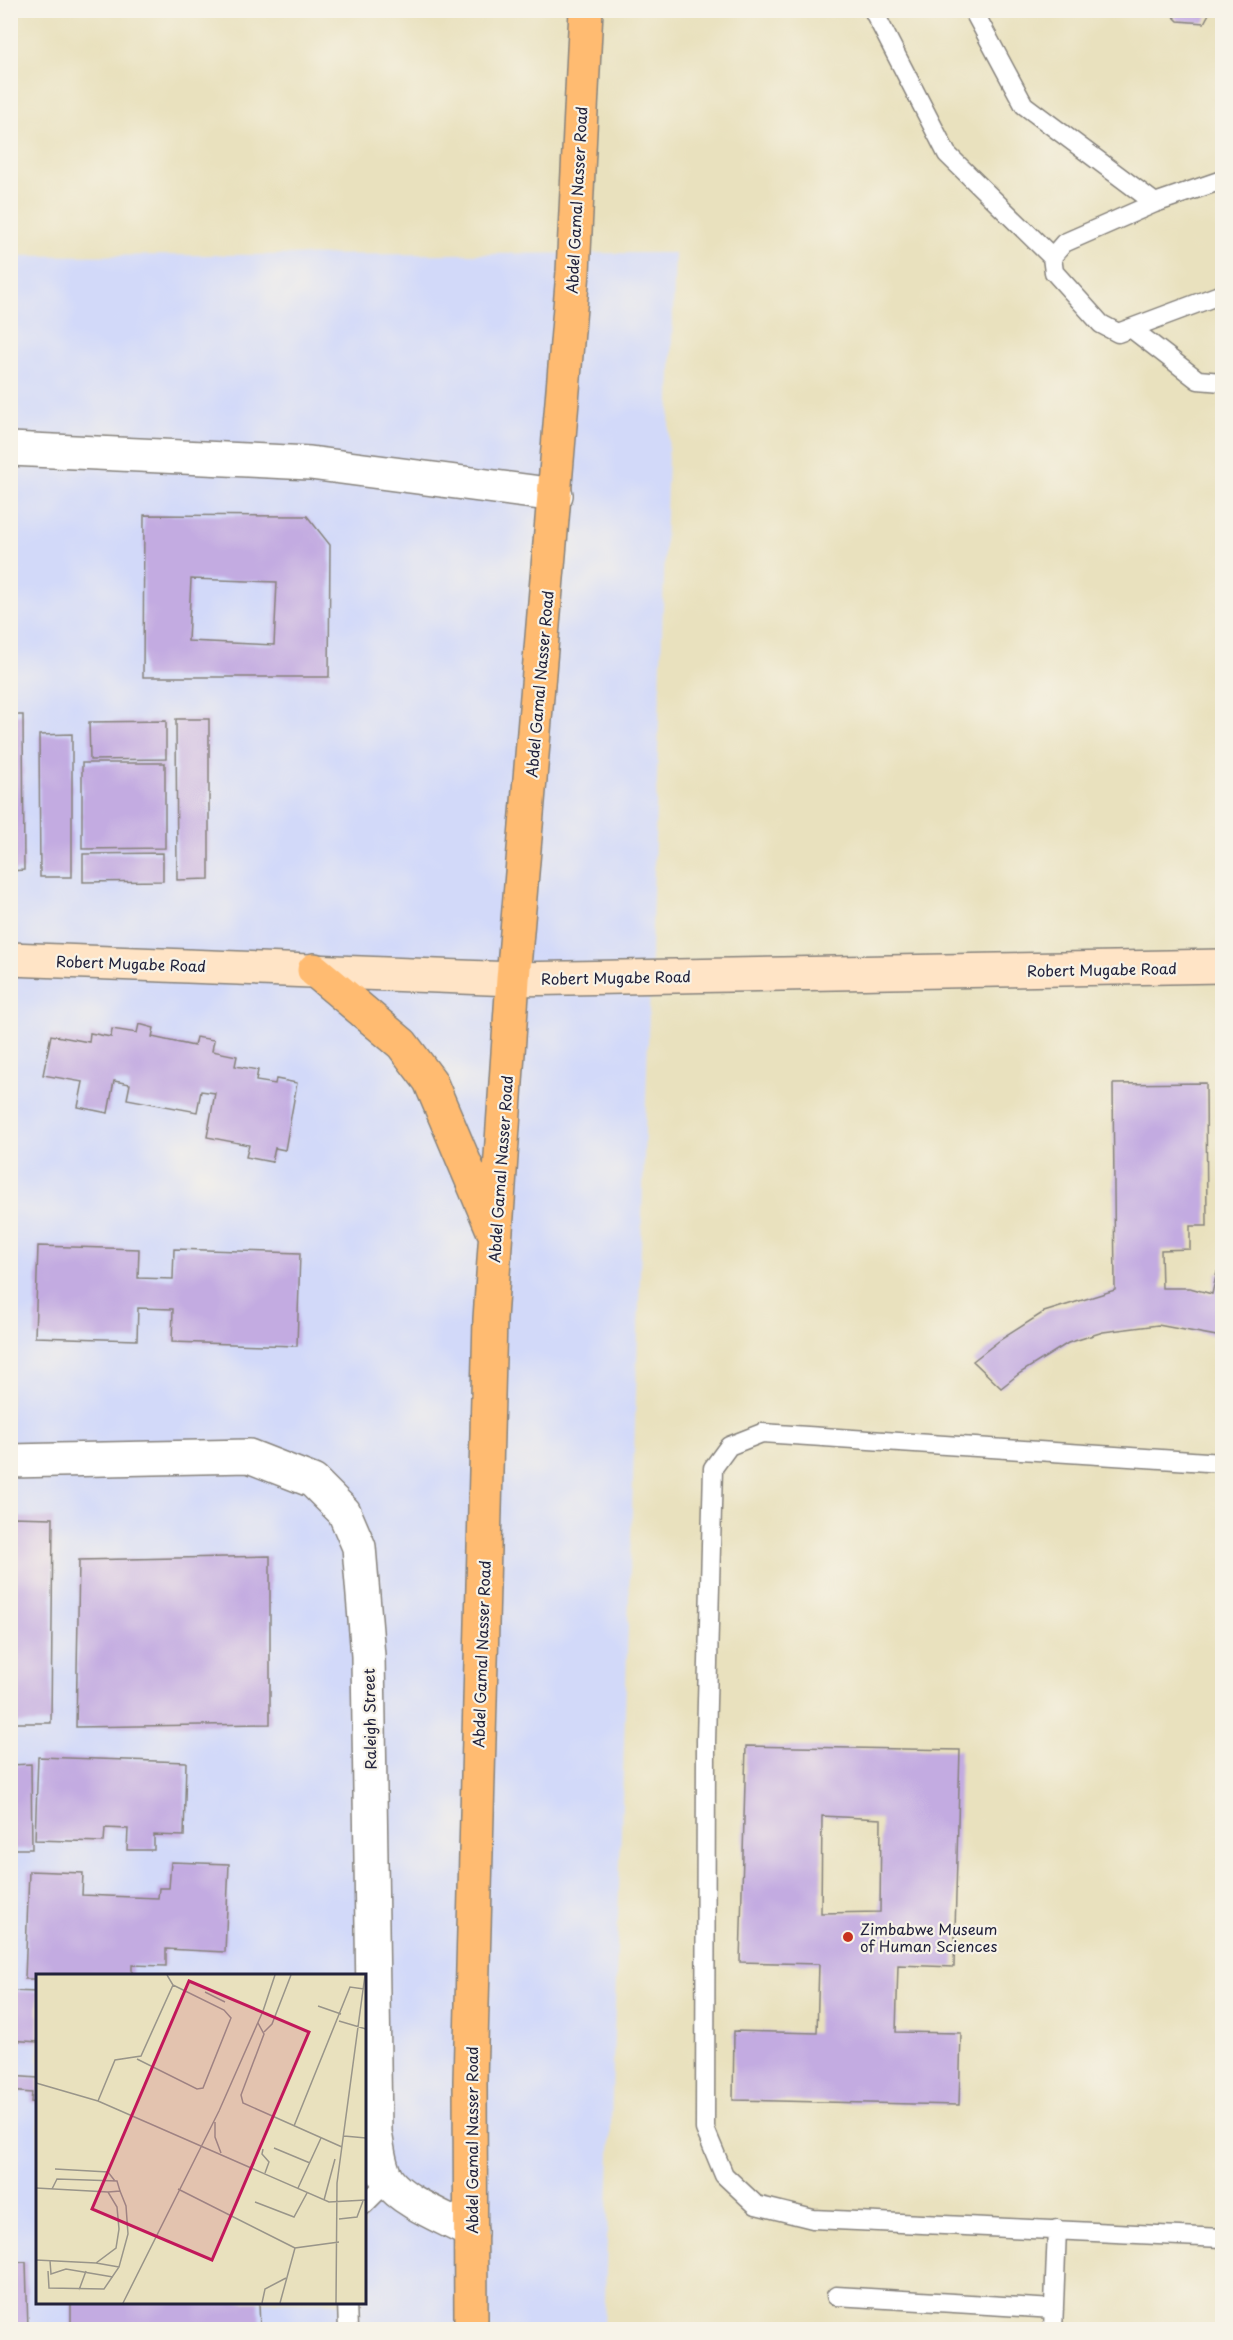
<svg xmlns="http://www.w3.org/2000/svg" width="1233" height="2340" font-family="'Playpen Sans',sans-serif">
  <rect width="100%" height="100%" fill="#f7f3e8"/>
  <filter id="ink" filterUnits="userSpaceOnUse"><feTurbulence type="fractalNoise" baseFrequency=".0167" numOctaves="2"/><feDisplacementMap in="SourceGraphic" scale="12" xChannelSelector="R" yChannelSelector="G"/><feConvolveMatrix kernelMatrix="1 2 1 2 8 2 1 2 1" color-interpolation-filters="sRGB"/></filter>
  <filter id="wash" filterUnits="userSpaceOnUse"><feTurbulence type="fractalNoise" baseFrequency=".008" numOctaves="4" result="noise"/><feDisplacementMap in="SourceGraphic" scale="24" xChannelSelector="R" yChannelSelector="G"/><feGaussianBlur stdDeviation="1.35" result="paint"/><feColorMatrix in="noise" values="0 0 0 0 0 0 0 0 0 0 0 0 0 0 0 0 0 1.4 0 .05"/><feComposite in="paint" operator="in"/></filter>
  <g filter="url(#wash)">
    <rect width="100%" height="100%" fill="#e9e1be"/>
    <path fill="#d2d9f9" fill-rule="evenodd" d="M675,253L604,2329H11L10,256ZM38,1976H364V2302H38Z"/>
    <g id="blocks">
      <path fill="#c3abe1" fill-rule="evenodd" d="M1167,10H1211L1204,23L1178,21Z
        M144,515L307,516L330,545L329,677H143ZM191,579L277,582L274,645L188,641Z
        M10,715H23L24,870L10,871Z
        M176,719H209V879L177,880Z
        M166,721V759L90,760L89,722Z
        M72,734V877H40L39,735Z
        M82,763H165V848L82,849Z
        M163,853V881L83,882V854Z
        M139,1024L154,1028L152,1037L194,1046L196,1037L214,1040L212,1051L237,1056L235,1066L258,1070L256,1081L275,1084L276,1079L297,1083L285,1150L275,1148L272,1162L246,1157L249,1145L207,1137L215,1093L201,1091L197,1112L127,1099L130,1084L114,1081L108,1113L78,1107L83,1082L43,1075L51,1035L89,1042L90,1033L111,1037L112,1029L137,1033Z
        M1206,1083L1207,1226H1190V1249L1161,1250L1162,1288H1190L1212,1294L1217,1272L1222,1274V1337L1158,1325L1103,1332L1068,1343L1020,1373L1001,1388L973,1361L1000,1340L1044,1312L1115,1290L1113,1084Z
        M38,1246L139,1249L138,1278L173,1279L174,1249L300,1253L297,1346L172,1342L173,1309L138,1308L137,1340L35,1337Z
        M10,1517L53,1518L51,1723H10Z
        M270,1556V1724L76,1727L79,1560Z
        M746,1746L960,1750L954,1967L898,1965L896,2032L961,2033L959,2105L733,2100L734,2031L817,2033L819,1964L740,1962ZM822,1816L881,1819L880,1912L821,1913Z
        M38,1757L186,1762L184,1836L154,1835V1850H127L128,1829L105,1828L104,1842L35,1840Z
        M31,1764L32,1849H10V1765Z
        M171,1862L229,1864L225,1952L166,1949V1966L132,1965V1976H38V1979H25L29,1871L83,1873L82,1895L158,1898L159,1888H169Z
        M10,1991L38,1992V2042L10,2040Z
        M10,2076L38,2078V2103L31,2102L32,2093L10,2091Z
        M26,2262L28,2330H10V2263Z
        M71,2302H259L260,2330H71Z"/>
    </g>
  </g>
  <g filter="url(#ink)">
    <use href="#blocks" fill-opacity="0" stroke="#86827c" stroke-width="1.5"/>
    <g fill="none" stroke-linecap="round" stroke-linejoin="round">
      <g stroke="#86827c" stroke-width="21">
        <path id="lane" d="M873,10L947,154L1052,257
          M973,10L1024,105L1155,203L1222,180
          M1155,203L1064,243L1052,257L1054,272L1101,324L1118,333L1222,294
          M1132,329L1198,380L1222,382
          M1222,1463L762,1433L729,1446L713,1468L706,1741L705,2129L724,2175L756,2205L813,2219L1222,2238
          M364,2205L388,2181
          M836,2296L1054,2309
          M347,2302L348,2330
          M1053,2330L1057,2229"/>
      </g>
      <g stroke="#86827c" stroke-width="36">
        <path id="street" d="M10,449L310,463L556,495
          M10,1461L249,1456L313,1481L344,1512L359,1547L368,1656L375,2132C378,2148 379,2168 388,2181C403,2202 448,2219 471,2232"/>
      </g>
      <g stroke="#86827c" stroke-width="36">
        <path id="secondary" d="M10,959L513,979L1222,966"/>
      </g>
      <g stroke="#86827c" stroke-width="36">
        <path id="highway" d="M314,970L402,1044L430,1081L493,1230
          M471,2330L470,2081L490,1319L513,979L573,272L586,10"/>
      </g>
      <use href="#lane" stroke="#fff" stroke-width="18"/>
      <use href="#street" stroke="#fff" stroke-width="33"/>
      <use href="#secondary" stroke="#ffe4c6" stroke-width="33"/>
      <use href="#highway" stroke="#ffbb71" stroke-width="33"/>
    </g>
  </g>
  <circle fill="#c8321e" stroke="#f7f3e8" stroke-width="2" cx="848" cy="1937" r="6"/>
  <g text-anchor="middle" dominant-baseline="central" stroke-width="4.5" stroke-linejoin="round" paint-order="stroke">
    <g font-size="15" fill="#22223b" stroke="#f7f3e8">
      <text transform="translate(576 200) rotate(-87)">Abdel Gamal Nasser Road</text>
      <text transform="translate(539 684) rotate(-85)">Abdel Gamal Nasser Road</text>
      <text transform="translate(131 963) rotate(2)">Robert Mugabe Road</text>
      <text transform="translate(1102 969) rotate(-1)">Robert Mugabe Road</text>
      <text transform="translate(616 977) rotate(-1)">Robert Mugabe Road</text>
      <text transform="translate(500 1169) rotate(-86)">Abdel Gamal Nasser Road</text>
      <text transform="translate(481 1654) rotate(-88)">Abdel Gamal Nasser Road</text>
      <text transform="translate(369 1719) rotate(-91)">Raleigh Street</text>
      <text transform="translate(471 2140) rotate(-90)">Abdel Gamal Nasser Road</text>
    </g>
    <g font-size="15" fill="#22223b" stroke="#f7f3e8" text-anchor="start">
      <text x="860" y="1928">Zimbabwe Museum<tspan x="860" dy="17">of Human Sciences</tspan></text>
    </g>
  </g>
  <g transform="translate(36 1974)">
    <rect width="330" height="330" fill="#e9e1be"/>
    <path fill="none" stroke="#99958a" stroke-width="1.5" d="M169,18L189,28M282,32L305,40M303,47L330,55M222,49L228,60L205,121L207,129L306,173M228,58L236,50L255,1M101,85L161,115L167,114L195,44L188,36L137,11M0,109L62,127L293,228L330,226M62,127L79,86L105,82L137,11L131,1M179,148V163L185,179M258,152L314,13L328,15M308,162L330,164M238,174L274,189M227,175L226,180L233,188L229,199M19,195L72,198L79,207M0,214L72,218L81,233L83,255L80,274L60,289L0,286M262,214L285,164M16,215L21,205L81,207L84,217L72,218M142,215L259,274M288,226L299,185M219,228L258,243L271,219M303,245L321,243L327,227M14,287L15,300L30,295L77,303M60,289L83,293M12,297L13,314L68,315L83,293L92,260L90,232L84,217M43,316L50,297M87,329L183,137L227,37L239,1M226,329L229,315L250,304M244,329L259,274L303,268M300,329L301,209L329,1"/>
    <path fill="#c2185b" fill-opacity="0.15" stroke="#c2185b" stroke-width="3" d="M153,7L273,58L176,286L56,235Z"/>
    <rect width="330" height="330" fill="none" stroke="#22223b" stroke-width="3"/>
  </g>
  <rect width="1233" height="2340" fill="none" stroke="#f7f3e8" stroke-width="36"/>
</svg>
